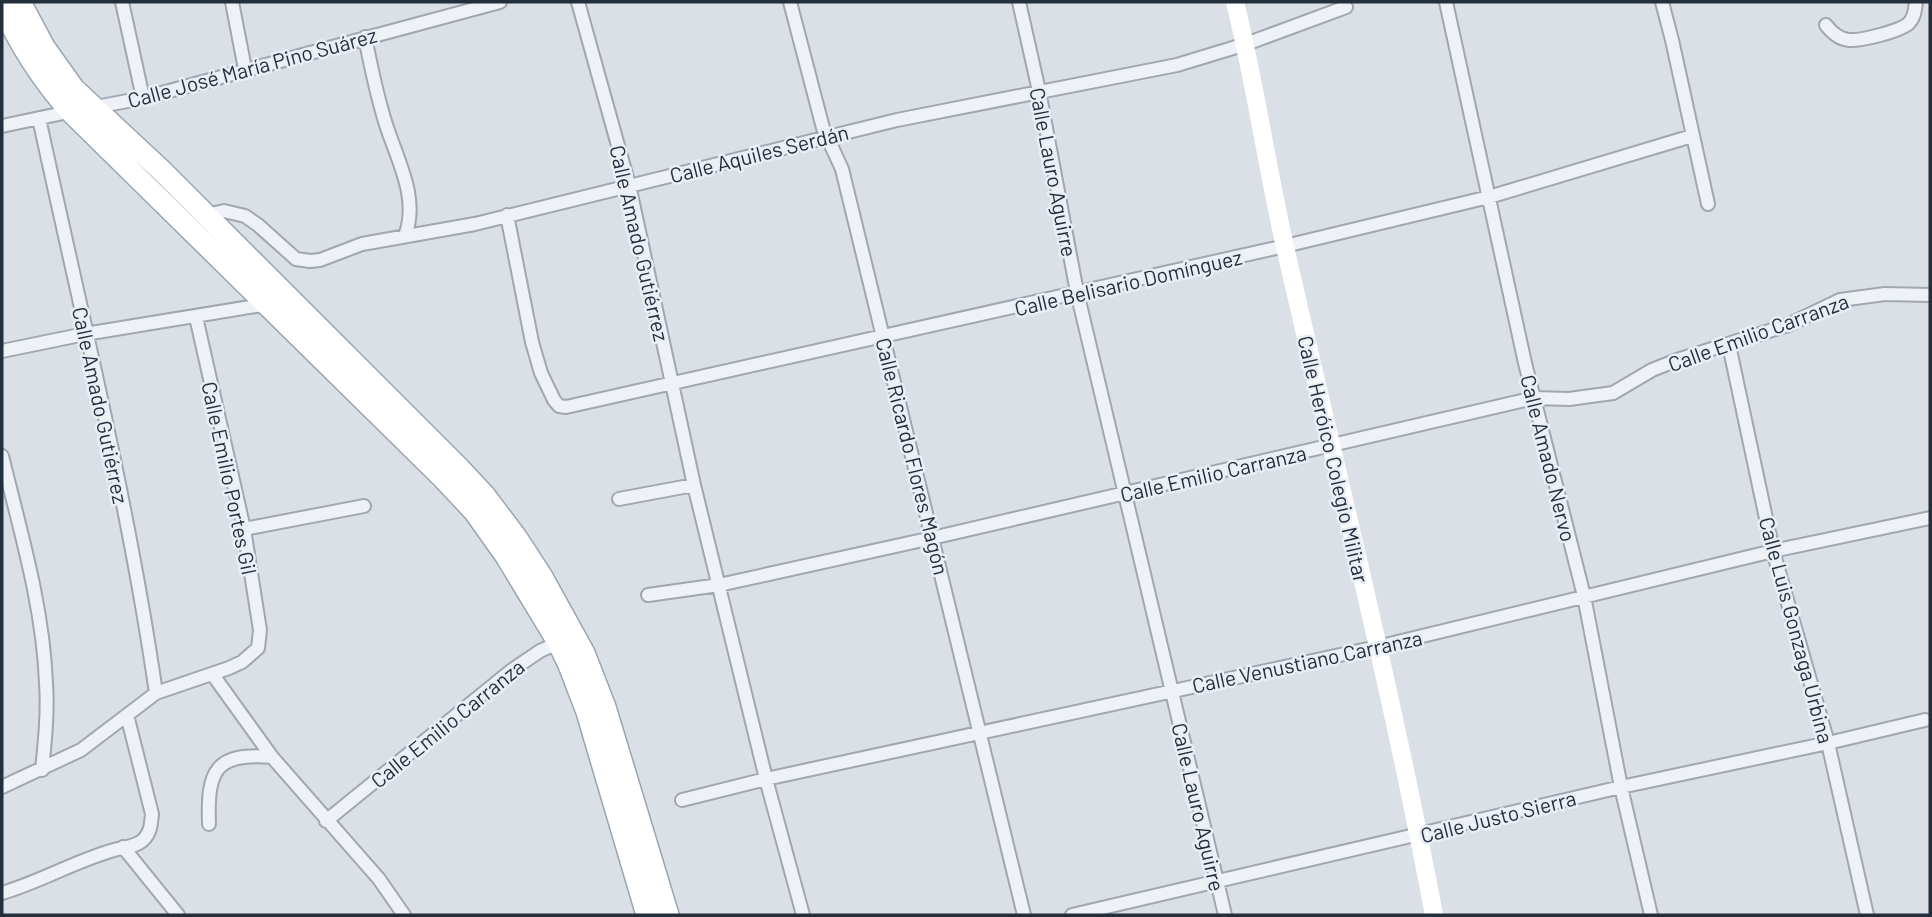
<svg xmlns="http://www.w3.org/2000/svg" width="1932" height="917" font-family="Barlow,sans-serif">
  <rect width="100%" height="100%" fill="#dbe0e7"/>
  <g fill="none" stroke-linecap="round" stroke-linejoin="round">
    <g stroke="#a0a7b1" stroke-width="16">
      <path id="street" d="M122,2L143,98
        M232,2L245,69
        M578,2L629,185L694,485L766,779L803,915
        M790,2L823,128L842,169L1024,915
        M1019,2L1039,91L1077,292L1225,915
        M1446,2L1525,363L1584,596L1621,787L1651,915
        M1662,2L1672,40L1708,204
        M1826,25C1832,33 1839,39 1849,40C1861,41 1901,31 1909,23C1915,17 1915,9 1916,2
        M365,37C370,62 375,87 382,111C392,152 421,194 405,236
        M91,108L143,98L500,2
        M39,118C80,309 128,500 156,693
        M2,126L73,111
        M507,215L532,342L541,373L554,400L559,406L566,407L1285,246L1489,197L1692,136
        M202,216L224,211L245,216L258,225L296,259L310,261L320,260L362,244L475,224L897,120L1177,65L1246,44L1346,7
        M1729,345L1773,551L1828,743L1867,915
        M2,351L85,334L268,304
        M2,456C20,530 43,606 46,683C48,712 45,741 42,770
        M619,499L694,485
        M244,529L364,506
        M648,595L719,585L932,538L1534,398L1569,399L1613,393L1652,370L1677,360L1788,325L1840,300L1885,294L1930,295
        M213,675L272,757L379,879L404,915
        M2,787L81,750L156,693L229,668L242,662L258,648L260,630L244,529L196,317
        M682,800L766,779L1377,647L1773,551L1930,518
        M326,821L512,670L540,651L562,641
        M209,824C207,771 215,752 272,757
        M123,847L178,915
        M2,893C40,882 75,861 114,850C124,847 137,847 144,839C151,832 151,823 152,814L127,715
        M1072,915L1621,787L1828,743L1925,720"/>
    </g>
    <g stroke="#9aa5b3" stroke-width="24">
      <path id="primary" d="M20,2L44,47L74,89L161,170L458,467L485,496L516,537L542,577L584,653L605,707L668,915
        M2,6C20,45 42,80 71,112L443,478L474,511L506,556L558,642L569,665L587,712L647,915"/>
    </g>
    <use href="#street" stroke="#eef1f5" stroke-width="12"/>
    <path stroke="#fff" stroke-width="18" d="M1235,2C1256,87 1268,175 1288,260C1338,478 1393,696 1434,915"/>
    <use href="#primary" stroke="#fff" stroke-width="21"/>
  </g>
  <g text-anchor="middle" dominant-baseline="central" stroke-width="5" stroke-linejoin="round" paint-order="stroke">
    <g font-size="21" fill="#242f3e" stroke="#eaeff5">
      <text transform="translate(252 67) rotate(-15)">Calle José María Pino Suárez</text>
      <text transform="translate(759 153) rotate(-14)">Calle Aquiles Serdán</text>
      <text transform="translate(1054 172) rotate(79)">Calle Lauro Aguirre</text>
      <text transform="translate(640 243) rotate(77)">Calle Amado Gutiérrez</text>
      <text transform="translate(1128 282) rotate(-13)">Calle Belisario Domínguez</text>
      <text transform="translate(1758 332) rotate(-20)">Calle Emilio Carranza</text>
      <text transform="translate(101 405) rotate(78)">Calle Amado Gutiérrez</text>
      <text transform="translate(913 456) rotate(76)">Calle Ricardo Flores Magón</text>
      <text transform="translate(1549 458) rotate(76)">Calle Amado Nervo</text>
      <text transform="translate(1334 459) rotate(77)">Calle Heróico Colegio Militar</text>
      <text transform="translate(1213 473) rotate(-13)">Calle Emilio Carranza</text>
      <text transform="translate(230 478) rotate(78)">Calle Emilio Portes Gil</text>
      <text transform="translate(1797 630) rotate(75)">Calle Luis Gonzaga Urbina</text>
      <text transform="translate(1307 661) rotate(-12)">Calle Venustiano Carranza</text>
      <text transform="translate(447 723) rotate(-39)">Calle Emilio Carranza</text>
      <text transform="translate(1199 807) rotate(77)">Calle Lauro Aguirre</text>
      <text transform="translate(1498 816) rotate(-14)">Calle Justo Sierra</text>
    </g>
  </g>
  <rect width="1932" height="917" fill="none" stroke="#242f3e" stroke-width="7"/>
</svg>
